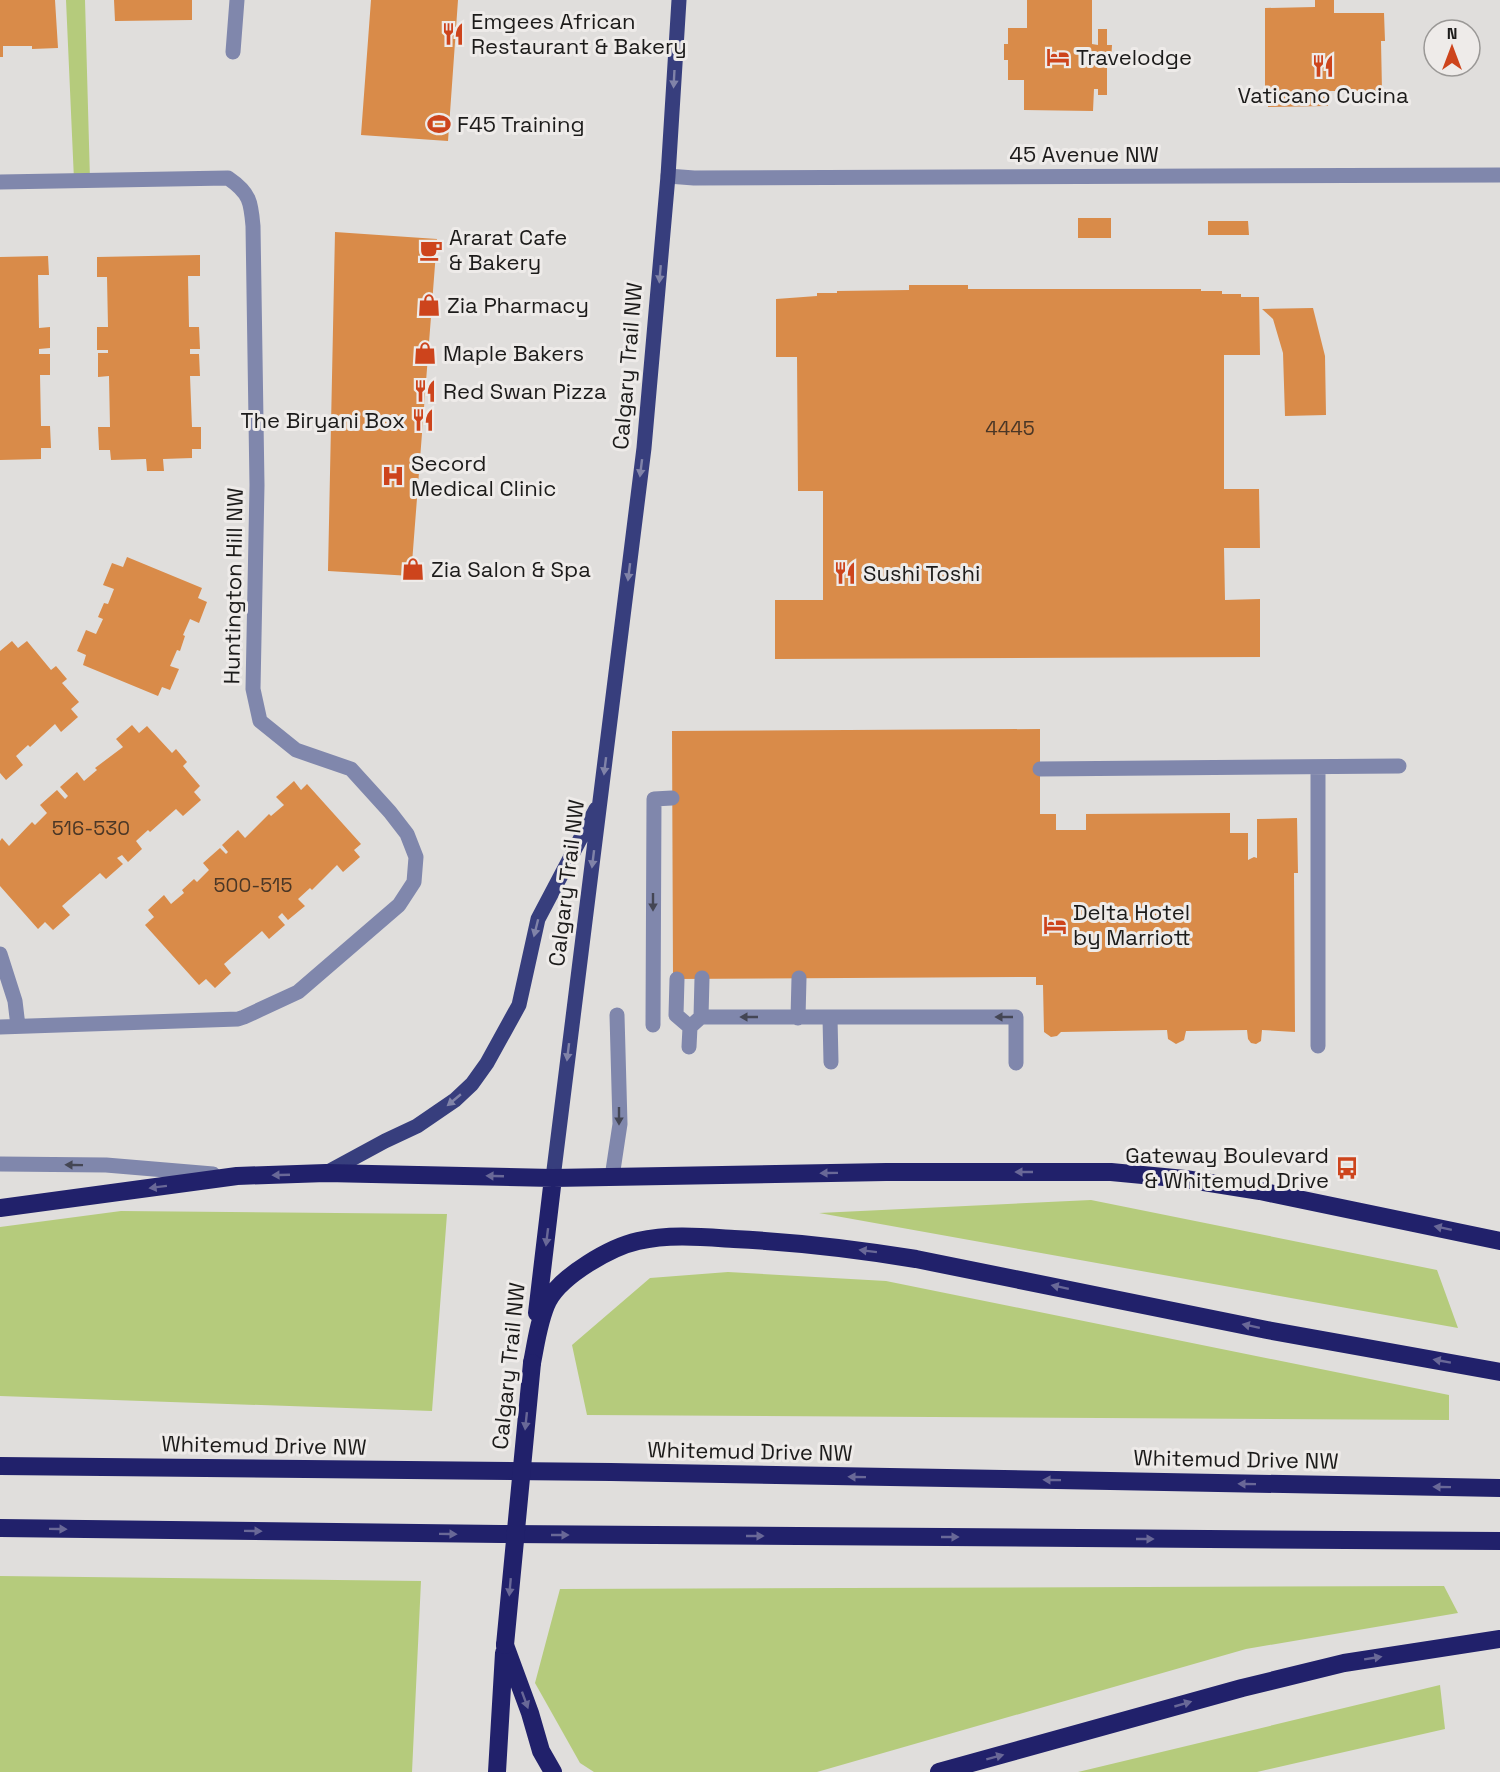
<svg xmlns="http://www.w3.org/2000/svg" width="1500" height="1772" font-family="'Space Grotesk',sans-serif">
  <rect width="100%" height="100%" fill="#e0dedc"/>
  <path fill="#b5cb7c" d="M66,0H85L90,180H74Z
    M1091,1200L1437,1270L1458,1328L819,1213Z
    M121,1211L447,1214L432,1411L0,1396V1227Z
    M728,1272L886,1281L1449,1395V1420L587,1415L572,1345L650,1278Z
    M0,1576L421,1581L412,1772H0Z
    M1444,1586L1458,1613L1246,1649L817,1772H594L580,1763L535,1683L560,1589Z
    M1440,1685L1445,1729L1257,1772H1078Z"/>
  <path fill="#d98b49" d="M0,0H55L58,48L32,49V46H3V57H0Z
    M114,0H192V20L115,21Z
    M371,0H458L448,141L361,135Z
    M1027,0H1092V44L1098,45V29H1107V45H1112L1111,62H1107V95H1098V89H1094L1093,111L1024,110V80H1008V60H1004V44H1008V28H1027Z
    M1315,0H1334V13H1384L1385,41H1381L1382,91H1328V106L1268,107V91H1265V8L1315,7Z
    M1078,218H1111V238H1078Z
    M1208,221H1248L1249,235H1208Z
    M335,232L437,239L411,576L328,571Z
    M200,255V276H188L189,327H199L200,349H190V354H199L200,376H190L192,427H201V449H192V458L163,459L164,471H147L146,459L111,460L110,450H99L98,427H110L109,376L98,377V353H108V350H97V327H108L107,277H97V257Z
    M48,256L49,275H38L39,328L50,327V348L39,349V354H50V375H40L41,426H50L51,448H41V459L0,460V257Z
    M909,285H968V289H1201V291H1222V294H1241V297H1259L1260,355H1224V489H1259L1260,548H1224L1225,600L1260,599V657L775,659V600H823V491H798L797,357H776V299L817,296V293H837V291L909,290Z
    M1313,308L1325,356L1326,415L1285,416L1283,353L1273,319L1262,309Z
    M127,557L202,588L198,598L207,602L199,623L190,619L183,635L185,636L180,651L177,650L170,666L179,669L170,690L162,687L158,696L83,665L86,655L77,651L86,630L96,634L103,619L98,617L104,603L108,604L114,589L103,585L112,563L123,567Z
    M12,641L18,648L27,641L51,670L56,666L67,679L62,683L79,702L71,709L78,717L61,732L55,724L30,747L28,745L16,756L23,765L6,780L0,773V651Z
    M132,725L139,733L147,726L172,753L176,749L187,762L183,766L200,786L194,792L201,800L183,816L176,809L150,832L148,830L136,841L142,849L128,862L122,855L117,858L123,864L106,879L100,873L62,906L70,915L53,930L45,922L38,929L0,886V841L2,838L9,846L32,822L35,825L47,813L40,805L57,790L65,799L68,796L60,787L77,772L84,781L97,770L95,768L123,747L116,739Z
    M1040,729V814H1056V830H1086V814L1230,813V833H1248V860L1254,857L1257,858V819L1297,818L1298,873H1294L1295,1032L1262,1030L1261,1041L1256,1044L1251,1043L1248,1039L1247,1030L1186,1031L1184,1040L1176,1044L1168,1039L1167,1030L1061,1032L1057,1036L1051,1037L1044,1032L1043,985H1036V977L673,979L672,731Z
    M294,781L301,790L307,784L361,844L354,850L360,857L343,872L337,865L312,890L310,888L298,899L305,906L288,920L282,913L278,917L285,925L269,939L262,931L224,964L231,973L215,988L206,979L199,985L145,925L154,917L148,910L164,895L171,904L184,893L182,890L194,879L197,882L209,870L203,863L220,848L226,854L228,852L222,845L238,830L245,838L269,814L271,816L284,805L276,797Z"/>
  <g fill="none" stroke-linecap="round" stroke-linejoin="round">
    <path stroke="#8087ac" stroke-width="15" d="M233,52L237,0
      M668,176L694,178L1500,175
      M0,182L228,178C250,193 251,202 253,226L257,485L253,689L260,721L296,750L351,769L390,812L407,834L416,857L414,882L399,905L298,992L244,1017L238,1019L0,1027
      M1318,767V1046
      M1040,769L1399,766
      M0,954L15,1001L18,1026
      M677,979L676,1015L690,1027L701,1017L702,978
      M701,1017H1016V1063
      M798,1018L799,978
      M830,1018L831,1062
      M653,1025L654,799L672,798
      M689,1047L690,1027
      M0,1164L106,1165L213,1174
      M612,1177L620,1124L617,1015"/>
    <path stroke="#373e7d" stroke-width="15" d="M326,1173L385,1141L417,1126L455,1100L472,1084L487,1063L519,1005L538,919L596,809
      M553,1178L644,448L668,176L679,0"/>
    <path stroke="#21216b" stroke-width="18" d="M0,1208L237,1176L326,1173L553,1178L886,1172H1111L1185,1179L1260,1191L1500,1241
      M537,1313L553,1178
      M532,1363C536,1343 539,1319 548,1301C562,1275 611,1247 638,1241C670,1234 702,1237 734,1239C795,1242 856,1249 916,1259L1267,1330L1500,1372
      M0,1466L611,1472L1500,1488
      M0,1528L501,1534L1500,1541
      M505,1645L530,1713L541,1751L553,1772
      M497,1772L504,1653
      M939,1772L1242,1688L1344,1663L1500,1639"/>
    <path stroke="#21216b" stroke-width="18" d="M505,1645L532,1363"/>
  </g>
  <defs><path id="oneway-solid" d="M-6-.8H1V-3.2L6.5 0L1 3.2V.8H-6Z" transform="scale(1.5)"/></defs>
  <g fill="#8083a8">
    <use href="#oneway-solid" transform="translate(674 79) rotate(93)"/>
    <use href="#oneway-solid" transform="translate(660 274) rotate(95)"/>
    <use href="#oneway-solid" transform="translate(641 468) rotate(97)"/>
    <use href="#oneway-solid" transform="translate(629 572) rotate(97)"/>
    <use href="#oneway-solid" transform="translate(605 766) rotate(97)"/>
    <use href="#oneway-solid" transform="translate(593 859) rotate(97)"/>
    <use href="#oneway-solid" transform="translate(536 928) rotate(104)"/>
    <use href="#oneway-solid" transform="translate(568 1052) rotate(97)"/>
    <use href="#oneway-solid" transform="translate(454 1100) rotate(140)"/>
  </g>
  <g fill="#444654">
    <use href="#oneway-solid" transform="translate(653 902) rotate(90)"/>
    <use href="#oneway-solid" transform="translate(749 1017) rotate(-180)"/>
    <use href="#oneway-solid" transform="translate(1004 1017) rotate(180)"/>
    <use href="#oneway-solid" transform="translate(619 1116) rotate(90)"/>
    <use href="#oneway-solid" transform="translate(74 1165) rotate(-179)"/>
  </g>
  <g fill="#696897">
    <use href="#oneway-solid" transform="translate(1024 1172) rotate(180)"/>
    <use href="#oneway-solid" transform="translate(829 1173) rotate(179)"/>
    <use href="#oneway-solid" transform="translate(281 1175) rotate(178)"/>
    <use href="#oneway-solid" transform="translate(495 1176) rotate(-178)"/>
    <use href="#oneway-solid" transform="translate(158 1187) rotate(173)"/>
    <use href="#oneway-solid" transform="translate(1443 1228) rotate(-168)"/>
    <use href="#oneway-solid" transform="translate(547 1237) rotate(97)"/>
    <use href="#oneway-solid" transform="translate(868 1251) rotate(-173)"/>
    <use href="#oneway-solid" transform="translate(1060 1287) rotate(-168)"/>
    <use href="#oneway-solid" transform="translate(1251 1326) rotate(-168)"/>
    <use href="#oneway-solid" transform="translate(1442 1361) rotate(-170)"/>
    <use href="#oneway-solid" transform="translate(526 1421) rotate(96)"/>
    <use href="#oneway-solid" transform="translate(857 1477) rotate(-179)"/>
    <use href="#oneway-solid" transform="translate(1052 1480) rotate(-179)"/>
    <use href="#oneway-solid" transform="translate(1247 1484) rotate(-179)"/>
    <use href="#oneway-solid" transform="translate(1442 1487) rotate(-179)"/>
    <use href="#oneway-solid" transform="translate(58 1529) rotate(1)"/>
    <use href="#oneway-solid" transform="translate(253 1531) rotate(1)"/>
    <use href="#oneway-solid" transform="translate(448 1534) rotate(1)"/>
    <use href="#oneway-solid" transform="translate(560 1535)"/>
    <use href="#oneway-solid" transform="translate(755 1536)"/>
    <use href="#oneway-solid" transform="translate(950 1537)"/>
    <use href="#oneway-solid" transform="translate(1145 1539)"/>
    <use href="#oneway-solid" transform="translate(510 1587) rotate(95)"/>
    <use href="#oneway-solid" transform="translate(1373 1658) rotate(-9)"/>
    <use href="#oneway-solid" transform="translate(525 1700) rotate(70)"/>
    <use href="#oneway-solid" transform="translate(1183 1704) rotate(-16)"/>
    <use href="#oneway-solid" transform="translate(995 1757) rotate(-15)"/>
  </g>
  <defs>
    <g id="restaurant-bare" transform="scale(1.8)"><path d="M-5-6h1v4h1v-4h1v4h1v-4h1v5L-1.5 .5V6h-2V.5L-5-1ZM5-6V6H3V1.5H1.5Q1.5-4 5-6Z" fill="#cd441c" stroke="#eeebe9" stroke-width="2.5" paint-order="stroke"/></g>
    <g id="hotel-bare" transform="scale(1.8)"><path d="M-6-4.5h1.5V1H6V5H4.5V3h-9V5H-6ZM-4 0a1.8 1.8 0 1 1 3.6 0ZM.5 0V-2.5h3Q6-2.5 6 0Z" fill="#cd441c" stroke="#eeebe9" stroke-width="2.5" paint-order="stroke"/></g>
    <g id="stadium-bare" transform="scale(1.8)"><path d="M0-5a6.5 5 0 1 0 0 10a6.5 5 0 1 0 0-10ZM-3.5-1.8h7v3.6h-7Z" fill="#cd441c" stroke="#eeebe9" stroke-width="2.5" paint-order="stroke"/></g>
    <g id="cafe-bare" transform="scale(1.8)"><path d="M-5.5-4.5H6V0H3Q3 3.5 0 3.5H-2.5Q-5.5 3.5-5.5 0ZM3-3.2v2h1.7v-2ZM-6 4.5H4V6H-6Z" fill="#cd441c" stroke="#eeebe9" stroke-width="2.5" paint-order="stroke"/></g>
    <g id="shop-bare" transform="scale(1.8)"><path d="M-5-2.5h2.3a2.7 3.5 0 0 1 5.4 0H5L5.5 6h-11ZM-1.5-2.5h3a1.5 2.3 0 0 0-3 0Z" fill="#cd441c" stroke="#eeebe9" stroke-width="2.5" paint-order="stroke"/></g>
    <g id="hospital-bare" transform="scale(1.8)"><path d="M-5-5h3v3.5h4V-5h3V5h-3V1.5h-4V5h-3Z" fill="#cd441c" stroke="#eeebe9" stroke-width="2.5" paint-order="stroke"/></g>
    <g id="bus-bare" transform="scale(1.8)"><path d="M-5-6H5V4H4V6H2V4H-2V6H-4V4H-5ZM-3.5-4V0h7V-4ZM-3.5 1.2v1.5H-2V1.2ZM2 1.2v1.5H3.5V1.2Z" fill="#cd441c" stroke="#eeebe9" stroke-width="2.5" paint-order="stroke"/></g>
  </defs>
  <g fill-rule="evenodd">
    <use href="#restaurant-bare" x="453" y="34"/>
    <use href="#hotel-bare" x="1058" y="57"/>
    <use href="#restaurant-bare" x="1323" y="66"/>
    <use href="#stadium-bare" x="439" y="124"/>
    <use href="#cafe-bare" x="431" y="250"/>
    <use href="#shop-bare" x="429" y="305"/>
    <use href="#shop-bare" x="425" y="353"/>
    <use href="#restaurant-bare" x="425" y="391"/>
    <use href="#restaurant-bare" x="423" y="420"/>
    <use href="#hospital-bare" x="393" y="476"/>
    <use href="#shop-bare" x="413" y="569"/>
    <use href="#restaurant-bare" x="845" y="573"/>
    <use href="#hotel-bare" x="1055" y="925"/>
    <use href="#bus-bare" x="1347" y="1168"/>
  </g>
  <g text-anchor="middle" dominant-baseline="central" stroke-width="6" stroke-linejoin="round" paint-order="stroke">
    <g font-size="20" fill="#4b3726">
      <text x="1010" y="428">4445</text>
      <text x="91" y="828">516-530</text>
      <text x="253" y="885">500-515</text>
    </g>
    <g font-size="22" fill="#1c1b1a" stroke="#eeebe9" text-anchor="start">
      <text x="471" y="21">Emgees African<tspan x="471" dy="25">Restaurant &amp; Bakery</tspan></text>
      <text x="1076" y="57">Travelodge</text>
      <text x="1323" y="95" text-anchor="middle">Vaticano Cucina</text>
      <text x="457" y="124">F45 Training</text>
      <text x="449" y="237">Ararat Cafe<tspan x="449" dy="25">&amp; Bakery</tspan></text>
      <text x="447" y="305">Zia Pharmacy</text>
      <text x="443" y="353">Maple Bakers</text>
      <text x="443" y="391">Red Swan Pizza</text>
      <text x="405" y="420" text-anchor="end">The Biryani Box</text>
      <text x="411" y="463">Secord<tspan x="411" dy="25">Medical Clinic</tspan></text>
      <text x="431" y="569">Zia Salon &amp; Spa</text>
      <text x="863" y="573">Sushi Toshi</text>
      <text x="1073" y="912">Delta Hotel<tspan x="1073" dy="25">by Marriott</tspan></text>
      <text x="1329" y="1155" text-anchor="end">Gateway Boulevard<tspan x="1329" dy="25">&amp; Whitemud Drive</tspan></text>
    </g>
    <g font-size="22" fill="#1c1b1a" stroke="#eeebe9">
      <text x="1084" y="154">45 Avenue NW</text>
      <text transform="translate(627 366) rotate(-85)">Calgary Trail NW</text>
      <text transform="translate(233 586) rotate(-89)">Huntington Hill NW</text>
      <text transform="translate(566 883) rotate(-83)">Calgary Trail NW</text>
      <text transform="translate(508 1366) rotate(-84)">Calgary Trail NW</text>
      <text transform="translate(264 1445) rotate(1)">Whitemud Drive NW</text>
      <text transform="translate(750 1451) rotate(1)">Whitemud Drive NW</text>
      <text transform="translate(1236 1459) rotate(1)">Whitemud Drive NW</text>
    </g>
  </g>
  <g transform="translate(1452 48)"><circle r="28" fill="#eeebe9" stroke="#9a9896" stroke-width="1.5"/>
  <path d="M0-4.5L10 22L0 15L-10 22Z" fill="#cd441c"/>
  <text y="-9" font-size="16" font-weight="bold" text-anchor="middle" fill="#1c1b1a">N</text>
  </g>
</svg>
